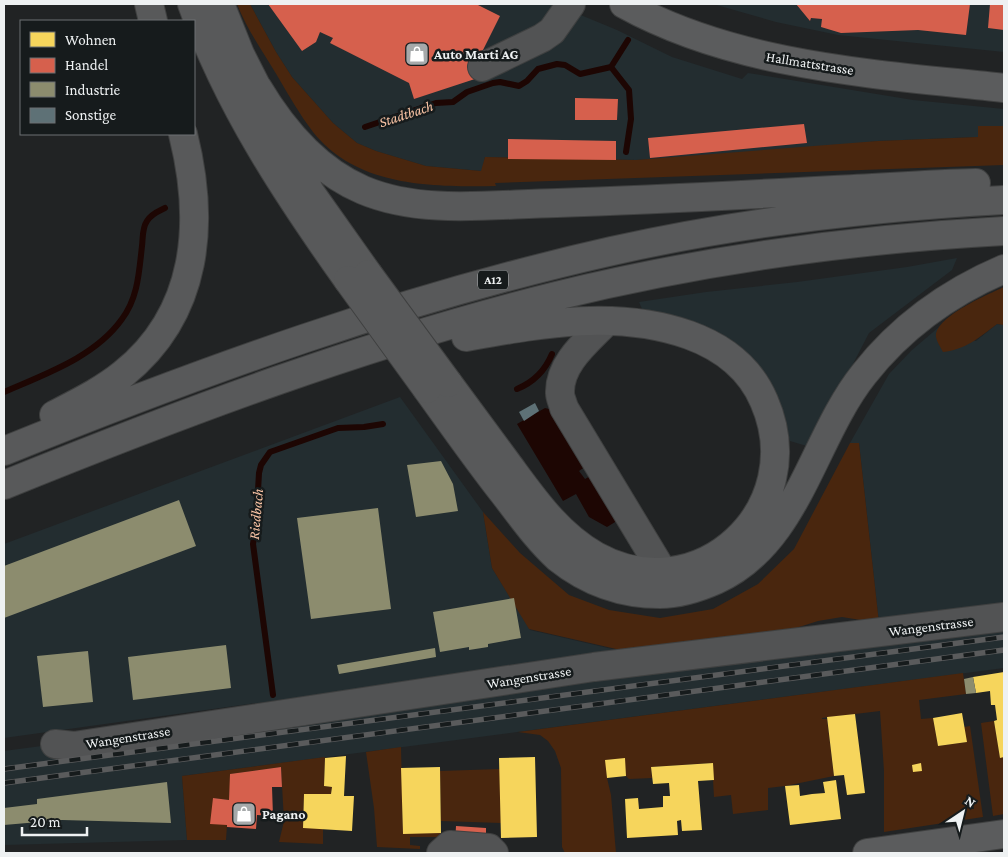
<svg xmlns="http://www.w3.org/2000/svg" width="1008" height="857" font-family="'Crimson Pro',serif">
  <rect width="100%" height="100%" fill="#212324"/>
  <path fill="#232d30" d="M250,4H554L617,30L672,57L742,79L748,73L913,100L1004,109V126H978V137L878,141L813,148L636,160L485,157L482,171L426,166L376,151L357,143L333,123L292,77L276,52Z
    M713,4H1004V52L838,35L776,22Z
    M957,258L952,270L869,333L810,447L790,441L773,388L748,355L711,331L642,309L639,302L706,292L797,282L907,267Z
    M997,324L1004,325V611L879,623L859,443H850L889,374L912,350L939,327L936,337L976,341Z
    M400,397L483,512L492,568L530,630L625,652L4,738V544Z
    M1004,617V668L182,776L187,840L4,845V751Z"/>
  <path fill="#49260e" d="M237,4H250L276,52L292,77L333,123L357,143L376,151L426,166L481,171L485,157L636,160L878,141L978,137V126H1004V165L495,183L496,186C431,187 357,187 313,132C300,115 289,96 278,77C264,53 247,30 237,4Z
    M1004,287V325L997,324C980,337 965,350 943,352C941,348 937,342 936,337C934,317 989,294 1004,287Z
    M850,443H859L879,623L842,617L818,621L777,634L625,651L529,629L492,568L483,512L520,553L569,595L609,610L660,618L713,609L758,584L794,549Z
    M963,673L966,694L919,700L921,719L933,718L938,746L966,742L964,727L970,726L983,817L884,832V771L880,711L822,718V719H827L834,776L785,786L768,788V810L733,814L731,795L714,797L712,763L651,767L652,778L629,779L626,776L624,759L606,760L607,778L611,795L616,853H565L562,847L561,768L555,751L548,741L540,735L518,732Z
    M994,721L1000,757H1004V814L993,816L981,723Z
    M401,747L403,833H441V837H410V845L420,846V849L377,847L374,808L366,752Z
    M325,757L324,786L332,787L331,794H304L303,827L323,829V844L279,842L284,821L281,767L231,774L229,800L213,798L227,825L226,840H187L182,776Z
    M500,769L501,823L441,821L440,771Z"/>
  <path fill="#1d0603" d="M545,408L557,411L589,464L579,471L585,479L594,474L620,519L607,527L589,517L576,494L563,501L517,424Z"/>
  <path fill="#f6d55c" d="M1004,672V757L1000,758L994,721L997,720L995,705H991L990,691L976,693L973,677Z
    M962,713L967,742L938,746L933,718Z
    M855,714L865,793L847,795L844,775L834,776L827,717Z
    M346,756L344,796H354L352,831L303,828L304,794H331L332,787L324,786L325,758Z
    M535,757L537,837L501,838L499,758Z
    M625,758L626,776L607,778L605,760Z
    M713,763L714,780L698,781L702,830L682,831L681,820L677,821L678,835L627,838L625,799L638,798L639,809L663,807V796H670L669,783L653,784L651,767Z
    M921,763L922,771L913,772L912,765Z
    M440,767L441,833L403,834L401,768Z
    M836,780L841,819L790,825L785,786L799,785L800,796L812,794L825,793L823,782Z"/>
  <path fill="#d6604d" d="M268,4H476L500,16L479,58L484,76L414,99L409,83L330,43L333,38L320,32L316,42L302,51Z
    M796,4H970L966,35L918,30L841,33L821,27L822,19L811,18L810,21Z
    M990,4H1004V30L988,28Z
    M575,98L618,99L617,120H575Z
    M804,124L807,143L650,158L648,138Z
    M508,139L616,141V160L508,159Z
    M281,767L282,787H272L273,816L257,815L256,829L227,827V825L210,824L213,798L229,800L230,774Z
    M456,826L486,828V845L455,843Z"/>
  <path fill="#8c8c6e" d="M441,461L453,484L458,511L416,517L407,465Z
    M179,500L196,546L4,618V566Z
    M378,508L391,609L311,619L297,518Z
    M514,598L521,638L488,644V647L469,650V647L440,652L433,612Z
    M226,645L231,688L133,700L128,657Z
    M435,648L436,657L339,674L337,665Z
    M88,651L93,702L43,707L37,656Z
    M973,677L976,693L966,694L964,679Z
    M167,782L171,823L62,820L4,825V808L37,804V799Z"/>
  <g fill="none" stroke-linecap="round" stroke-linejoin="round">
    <path stroke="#1d0603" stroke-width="6" d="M611,67L629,90L631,119L626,152
      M365,127L436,103L453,102L467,92L493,83L500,82L519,86L527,81L538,69L557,64L565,65L580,74L611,67L628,40
      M517,389C534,382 545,371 552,354
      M4,392C45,374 95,357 122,319C138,298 139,272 142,246C143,238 142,228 147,221C151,214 159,211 165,208
      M273,695L253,544L256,526L259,473L261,465L270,452L338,428L364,427L383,424"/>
  </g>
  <path fill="#5e7176" d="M535,403L539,411L524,421L519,412Z"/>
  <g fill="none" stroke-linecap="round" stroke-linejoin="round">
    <g stroke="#3f4040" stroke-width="30">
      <path id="minor" d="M482,67L542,38L552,31L571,4
        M607,321C588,341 559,363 560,393C560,398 563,403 564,408L663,572
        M55,744L74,746L594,667L1004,617
        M441,853L450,845L489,848L494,853"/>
    </g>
    <g stroke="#3f4040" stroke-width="30">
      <path id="major" d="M624,4C738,67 877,74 1004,88
        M867,853L1004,834"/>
    </g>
    <g stroke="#3f4040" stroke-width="30">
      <path id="highway" d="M149,4L153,21
        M192,4C228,105 286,193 348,280
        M220,4L240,54L310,192L368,274
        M257,87C282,129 316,170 363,190C422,215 494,204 557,203C649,200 742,195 834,190C881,188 929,184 976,183
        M448,383C467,409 487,436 507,463C533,498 557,534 596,556C699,613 811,508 764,401C750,368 722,347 689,335C616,309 539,324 466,337
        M427,389C453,425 478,461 505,495C522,517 538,540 558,558C588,582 622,594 660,594C680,594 698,588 716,580C798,543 812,439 864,374C901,327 950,292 1004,269
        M54,415C77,403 102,391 123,374C199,313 205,222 183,134
        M4,451C202,371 403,298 612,251C741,222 873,207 1004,200
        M4,485C184,412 367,343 556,296C703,260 853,239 1004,231"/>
    </g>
    <use href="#minor" stroke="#525354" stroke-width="28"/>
    <use href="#major" stroke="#5b5c5d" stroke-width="28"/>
    <use href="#highway" stroke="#58595a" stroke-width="28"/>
    <g stroke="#5a5b5c" stroke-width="5.5">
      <path id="rail" d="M4,769L1004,637
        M4,783L1004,650"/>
    </g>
    <use href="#rail" stroke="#161b1c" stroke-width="4" stroke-dasharray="11" stroke-linecap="butt"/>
    <g stroke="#3f4040" stroke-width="30" stroke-linecap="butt">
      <path id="highway-bridge" d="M368,274L448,383
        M348,280L427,389"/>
    </g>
    <use href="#highway-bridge" stroke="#58595a" stroke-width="28"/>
  </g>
  <defs>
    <g id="shop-square" transform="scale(1.25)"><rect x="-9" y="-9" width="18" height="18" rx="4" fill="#a6a9aa" stroke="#161b1c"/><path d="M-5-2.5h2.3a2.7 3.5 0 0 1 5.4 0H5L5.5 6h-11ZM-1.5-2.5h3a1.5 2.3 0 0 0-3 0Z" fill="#fff"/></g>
  </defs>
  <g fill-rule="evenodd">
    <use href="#shop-square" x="417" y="54"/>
    <use href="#shop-square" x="244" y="814"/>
  </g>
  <g text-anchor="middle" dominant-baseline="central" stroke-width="5" stroke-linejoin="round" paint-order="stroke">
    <rect fill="#161b1c" stroke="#adb1b2" stroke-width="1" x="478" y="270.5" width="30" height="19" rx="4"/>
    <g font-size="12" font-weight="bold" fill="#eef1f2">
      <text x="493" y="280">A12</text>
    </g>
    <g font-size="14" font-weight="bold" fill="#eef1f2" stroke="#161b1c" text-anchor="start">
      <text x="434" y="54">Auto Marti AG</text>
      <text x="262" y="814">Pagano</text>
    </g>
    <g font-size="14" fill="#eef1f2" stroke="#161b1c">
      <text transform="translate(810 63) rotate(9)">Hallmattstrasse</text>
      <text transform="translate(931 626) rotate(-7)">Wangenstrasse</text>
      <text transform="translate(529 677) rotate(-9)">Wangenstrasse</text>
      <text transform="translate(128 737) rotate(-9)">Wangenstrasse</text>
    </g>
    <g font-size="15" font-style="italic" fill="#fac4a5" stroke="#161b1c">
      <text transform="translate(406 114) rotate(-18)">Stadtbach</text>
      <text transform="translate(256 514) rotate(-85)">Riedbach</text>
    </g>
  </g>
  <rect width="1008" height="857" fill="none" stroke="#eef1f2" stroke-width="10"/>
  <rect x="20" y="20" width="175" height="115" fill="#161b1c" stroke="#6c7172"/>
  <rect x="30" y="32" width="25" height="15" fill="#f6d55c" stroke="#6c7172"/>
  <text x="65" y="45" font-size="15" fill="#eef1f2">Wohnen</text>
  <rect x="30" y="58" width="25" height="15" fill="#d6604d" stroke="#6c7172"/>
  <text x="65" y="70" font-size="15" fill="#eef1f2">Handel</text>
  <rect x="30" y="82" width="25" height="15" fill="#8c8c6e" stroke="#6c7172"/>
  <text x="65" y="95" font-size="15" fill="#eef1f2">Industrie</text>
  <rect x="30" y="108" width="25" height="15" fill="#5e7176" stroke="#6c7172"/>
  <text x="65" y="120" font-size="15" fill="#eef1f2">Sonstige</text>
  <g transform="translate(963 812) rotate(35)" stroke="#161b1c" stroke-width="4" paint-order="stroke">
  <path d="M0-4L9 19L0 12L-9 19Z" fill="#eef1f2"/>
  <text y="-8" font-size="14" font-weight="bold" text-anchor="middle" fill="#eef1f2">N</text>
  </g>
  <path d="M22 827v8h65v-8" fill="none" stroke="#eef1f2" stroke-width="2.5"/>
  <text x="30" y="827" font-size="15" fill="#eef1f2" stroke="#161b1c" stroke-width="4" paint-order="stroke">20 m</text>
</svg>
